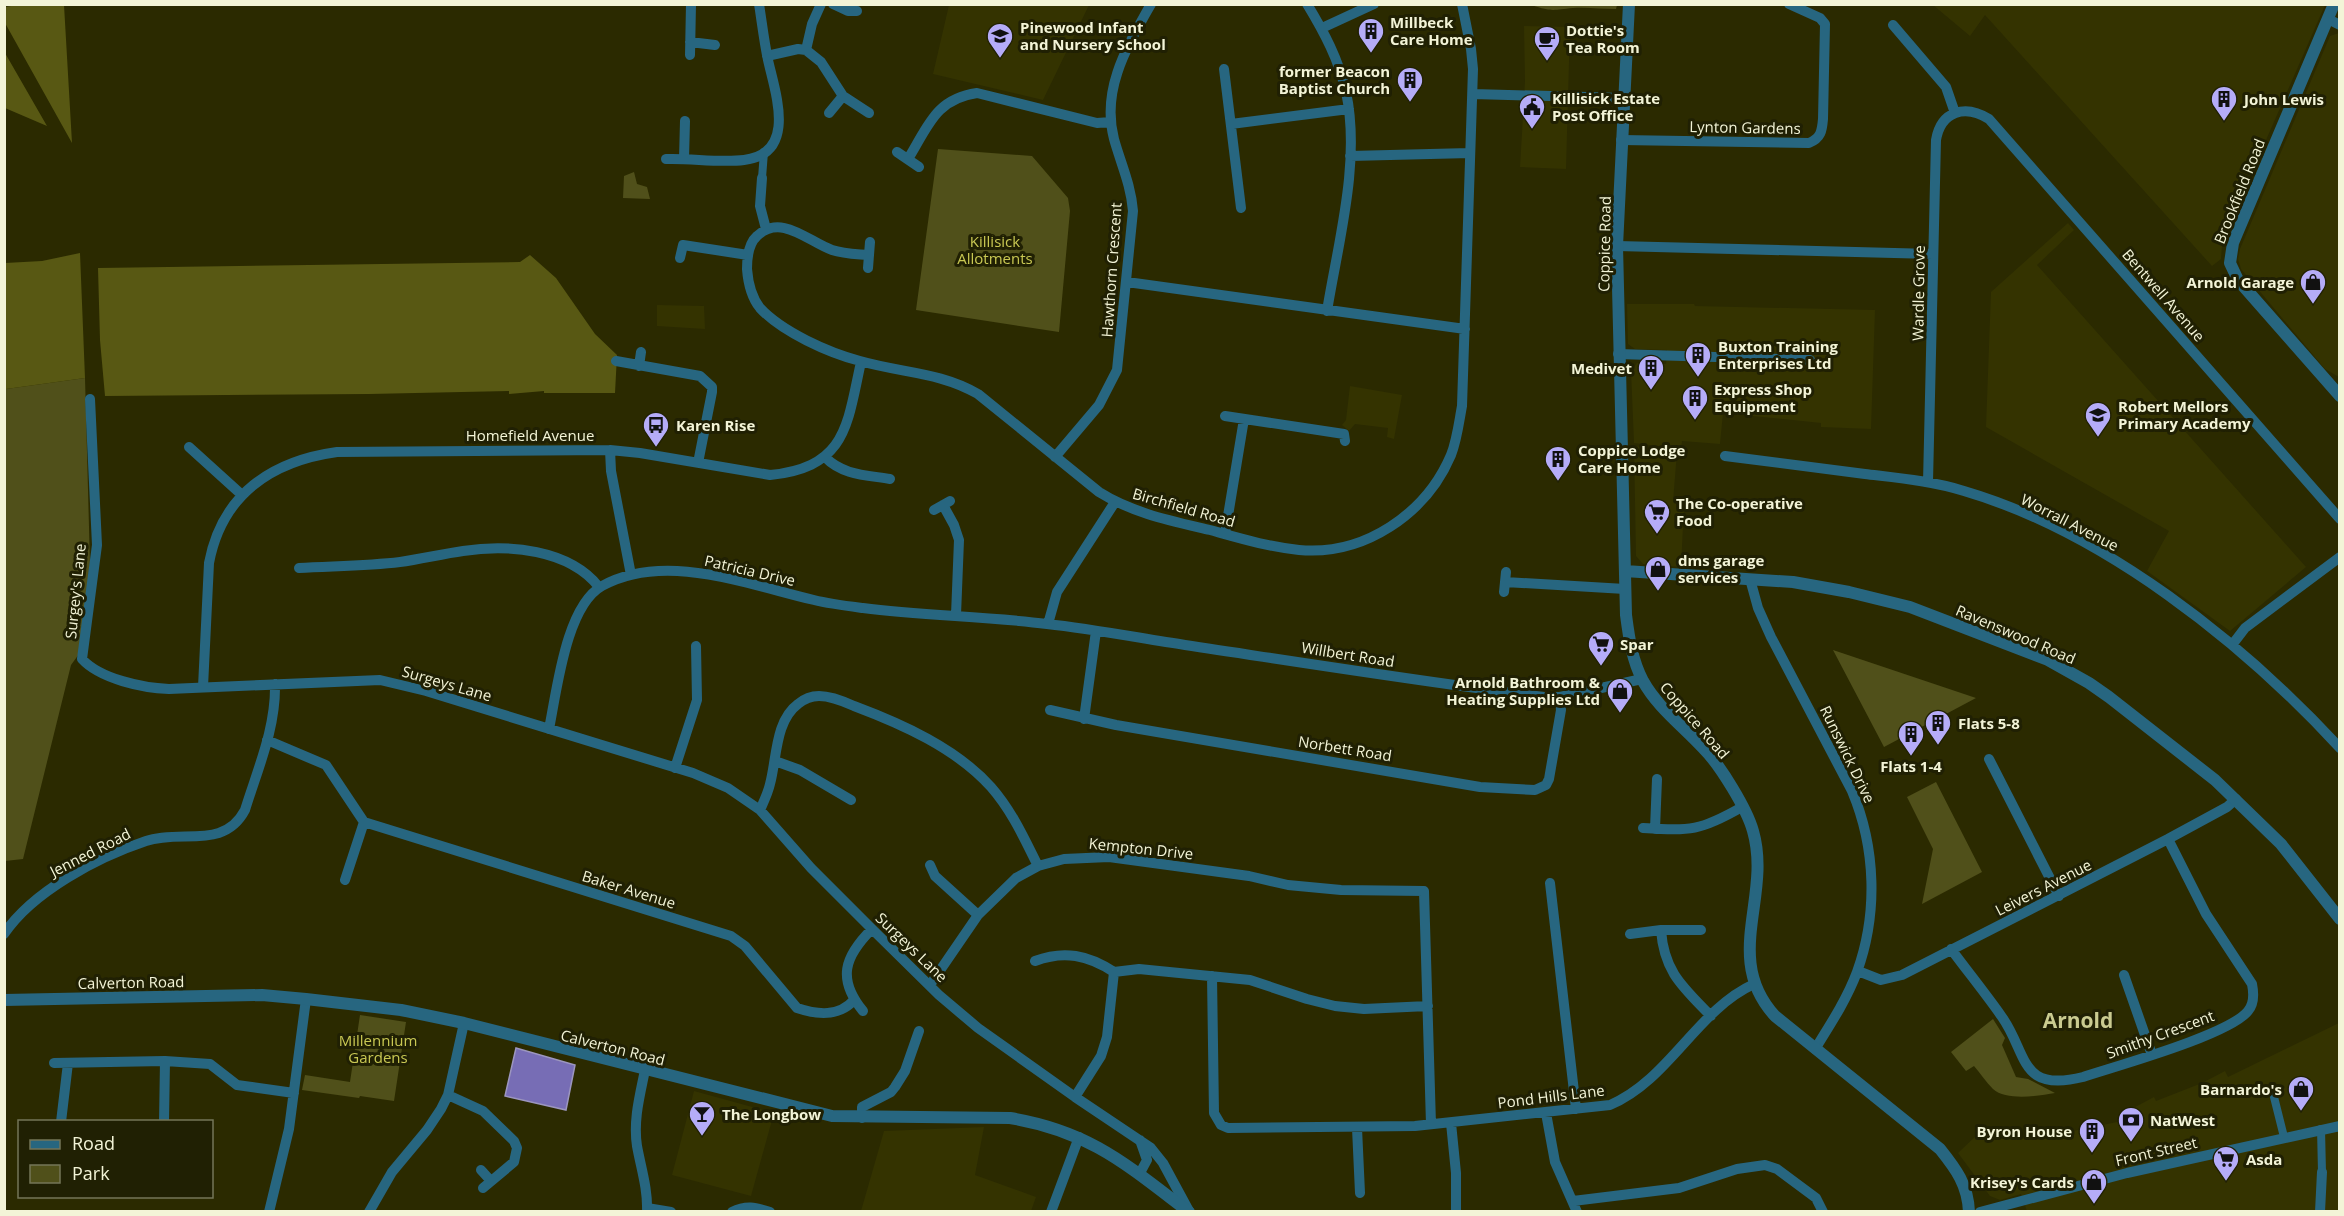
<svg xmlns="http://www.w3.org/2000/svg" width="2344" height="1216" font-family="'Open Sans',sans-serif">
  <rect width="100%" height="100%" fill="#2b2a00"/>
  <path fill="#343300" d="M949,5V4L1089,5L1043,100L933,74Z
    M1933,5H2325L2235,211L2222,245L2221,259L2212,266L1985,15L1970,36Z
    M1524,26L1570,27L1566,169L1520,167L1525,81Z
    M2339,33H2340L2339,377L2325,369L2241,269L2238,259L2240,249L2330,36Z
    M2068,223L2074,230L2037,265L2306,567L2230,631L2147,571L2169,531L1986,427L1991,292Z
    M1627,304H1694L1695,306L1875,310L1871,429L1821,427V423L1723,413L1720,444L1682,441L1681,449L1634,443L1631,371L1637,363L1666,364L1667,350L1635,349L1628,344Z
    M657,305L704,306L705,329L657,326Z
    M1350,386L1402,395L1394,439L1387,437L1388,428L1355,424L1349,431L1342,425L1346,420Z
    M1634,446L1677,452L1673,502L1684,506L1681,567L1643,564L1636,556Z
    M2339,1023V1211H2027L2021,1194L2000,1200L1990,1196L1958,1153L1983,1129L1992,1140L2058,1134L2127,1120L2124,1113L2154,1097L2156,1101L2202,1083L2225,1071L2228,1077Z
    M694,1091L774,1113L751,1196L672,1175Z
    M984,1127L975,1175L1036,1197L1031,1211H861L884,1131Z"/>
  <path fill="#50501a" d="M1531,5L1617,4V5L1616,9C1602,9 1587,7 1573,8C1552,10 1553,12 1531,5Z
    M938,149L1032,156L1068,198L1070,211L1059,332L916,310Z
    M634,172L637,184L647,187L650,199L623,198L624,176Z
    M85,378L90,564L79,654L71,665L23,859L5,861L4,391L6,389Z
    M1833,650L1976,698L1884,747Z
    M1936,782L1982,872L1922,904L1933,849L1907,797Z
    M360,1015L406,1022L394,1101L360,1096L359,1098L302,1090L305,1075L350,1082Z
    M1993,1019L2005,1038L2002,1045L2016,1077L2028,1079L2055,1093C2039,1096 2006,1101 1993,1089C1986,1082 1980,1073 1974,1066L1966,1071L1951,1052Z"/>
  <path fill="#585813" d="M17,5H64L72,143L5,23V7Z
    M4,53H5L47,126L5,108Z
    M80,253L85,378L6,389L5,391V263L42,261Z
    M530,255L556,278L595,334L617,355L615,393H544V391L509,394V391L369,394L105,396L100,340L98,268L520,262Z"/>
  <path fill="#776db5" stroke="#9c96bf" stroke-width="1.5" d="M516,1048L575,1065L566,1110L505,1096Z"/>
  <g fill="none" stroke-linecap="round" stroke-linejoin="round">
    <path stroke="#276680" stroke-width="8" d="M762,178L764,152
      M2272,1089L2284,1137
      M2321,1129L2322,1172"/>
    <path stroke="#276680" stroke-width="10" d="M833,4L848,11H857
      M1307,4C1324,32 1339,60 1346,92C1361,161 1338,243 1327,311
      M2328,19L2340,25
      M1893,25L1946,87L1955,113
      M1322,28L1374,4
      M690,42L715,45
      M806,50L812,24L821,4
      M690,55L691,4
      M767,56L798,49L806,50L821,62L843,96L869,113
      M1224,69L1241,208
      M1473,94L1623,98
      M829,113L843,96
      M1231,124L1349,109
      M1621,140L1809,143C1821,138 1822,131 1823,119L1825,24L1820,18L1789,4
      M897,152L919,167
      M1350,156L1470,153
      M666,159C691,158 719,163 744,160C798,154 775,92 768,60C764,41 762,23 759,4
      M684,159L685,121
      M908,159C928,127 935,99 977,93L1097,123L1111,122
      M762,178L760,206L766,229
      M1617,246L1933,254
      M868,255C857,254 844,254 832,250C809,242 781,213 757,236C748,244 747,258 747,269C748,282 752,298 760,308C782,332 829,353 860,361C902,373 940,372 978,394L1099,492C1132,513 1172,521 1210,530C1239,538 1269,547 1299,550C1364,556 1426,514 1451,455C1457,440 1459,422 1462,406L1473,69L1471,49L1462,4
      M680,258L683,245L748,255
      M868,268L870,242
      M1127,282L1465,329
      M1618,354L1810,360
      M616,361L700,376L712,387V392L698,463
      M639,366L641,352
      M90,399L97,545L82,659C100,679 143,688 169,689L380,680L426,691L693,773L728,788L760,810L811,868L872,929L939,995L978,1028L1075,1097L1151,1148L1163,1163L1189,1211
      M1225,416L1344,434L1345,441
      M189,447L242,495
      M610,450L611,471L631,575
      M1725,456C1772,462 1819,468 1865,474C1898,478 1932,481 1964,491C2104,532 2242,642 2340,748
      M825,457C842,475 866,475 890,479
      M1055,457L1099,405L1117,370L1133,211C1131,185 1121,164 1114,139C1101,89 1127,47 1151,4
      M1928,482L1936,140C1941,111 1965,104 1989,119L2340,519
      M943,505L954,525L959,540L956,615
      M934,510L950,501
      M1225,534L1244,419
      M299,568C333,566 367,566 400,562C421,559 442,554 463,551C508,544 569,549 599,587
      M1750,579L1758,608L1771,637L1852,791C1876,848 1878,914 1857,972C1847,999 1830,1025 1815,1049
      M1505,582L1625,589
      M1504,592L1506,572
      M1048,624L1057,592L1115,502
      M2232,645L2245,628L2340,557
      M203,687L209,563C222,494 272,461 337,452L610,450L640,453L770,475C847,467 847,425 861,362
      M1050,710L1116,725L1480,787L1535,790L1546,785L1549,779L1561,710L1560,697
      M1084,719L1096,631
      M549,729C557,690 566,606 602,586C665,551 749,585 814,600C830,604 847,606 863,608C924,616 986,616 1047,624C1093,629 1139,638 1185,645C1305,663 1424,682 1544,697H1560L1642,679
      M267,740L326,765L364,822L731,936L745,946L797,1008C818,1015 839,1017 854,1000
      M1989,759L2059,896
      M775,761L800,770L851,800
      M675,768L697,700L696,646
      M760,810C764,801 768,793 770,784C777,758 775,721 798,704C804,699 811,696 819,696C831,696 843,701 854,706C902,724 956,748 991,787C1012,811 1024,838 1038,866
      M1643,828C1691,831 1700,831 1742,807
      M1655,829L1657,779
      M930,865L935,876L978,915
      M345,880L364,822
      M1550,883L1576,1109
      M1661,930C1664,972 1683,987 1711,1016
      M4,934C33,891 98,857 146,841C182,829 224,850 245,810C258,768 276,728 275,684
      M1630,934L1661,930H1701
      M1951,949C1968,972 1986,994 2002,1017C2028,1054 2019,1093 2083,1077C2116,1066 2229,1035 2248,1011C2254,1004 2254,994 2252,984L2206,914L2168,839
      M1035,961C1064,950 1088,955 1114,972
      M1858,971L1881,980L1902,975L2168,839L2227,807L2236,799
      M1114,972L1139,969L1250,980L1307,999L1335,1006L1364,1009L1428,1006
      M2124,975L2152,1055
      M1212,976L1214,1113L1221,1125L1228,1128L1415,1126L1610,1105C1669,1080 1697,1010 1754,984
      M930,985L978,915L1016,878L1038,866L1064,859L1109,857L1249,876L1288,885L1341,890L1424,891L1431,1124
      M863,1011C837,979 844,957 872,929
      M54,1063L165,1061L210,1064L237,1085L294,1093
      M645,1070C640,1095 633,1120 637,1146C641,1168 648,1189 647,1212
      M448,1095L483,1111L514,1141L517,1148L514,1162L483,1188
      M1075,1097L1101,1056L1107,1037L1114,972
      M1546,1113L1555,1162L1577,1212
      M862,1118V1107L891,1092L895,1087L905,1071L919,1031
      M61,1122L68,1063
      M164,1122L165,1061
      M1451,1123L1456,1173V1212
      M1357,1128L1360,1193
      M1140,1140L1147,1160L1140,1173
      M481,1170L491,1181
      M1573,1201L1679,1188L1737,1169L1765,1165L1777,1169L1816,1198L1823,1212
      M647,1208L671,1212
      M269,1212L289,1129L306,999
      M369,1212L392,1172L427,1130L441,1109L448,1095L464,1023
      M732,1212C746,1205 755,1207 770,1212
      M1051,1212L1079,1137
      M1980,1212L2127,1173L2340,1126
      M2320,1212L2322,1172"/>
    <path stroke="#276680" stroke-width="12" d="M1629,4L1617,246L1626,615C1629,638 1632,660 1643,681C1658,708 1683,726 1704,749C1720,765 1747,809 1753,831C1772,897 1722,958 1775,1016L1940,1149C1956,1169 1968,1185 1969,1212
      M2334,4L2233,243L2230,263L2238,280L2340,396
      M1625,571L1793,582L1849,592L1910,607L2048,660L2089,683L2109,697L2215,780L2281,844L2340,919
      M4,1000L262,995L306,999L401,1010L464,1023L832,1116L1010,1118C1090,1131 1127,1165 1189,1212"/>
  </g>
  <defs>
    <g id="building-pin" transform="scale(1.35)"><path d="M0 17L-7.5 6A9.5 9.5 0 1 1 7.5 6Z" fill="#b5acf8" stroke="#202003"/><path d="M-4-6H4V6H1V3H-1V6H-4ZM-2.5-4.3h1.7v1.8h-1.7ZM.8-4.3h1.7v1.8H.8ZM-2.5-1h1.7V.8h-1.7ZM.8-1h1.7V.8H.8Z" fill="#111"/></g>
    <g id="school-pin" transform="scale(1.35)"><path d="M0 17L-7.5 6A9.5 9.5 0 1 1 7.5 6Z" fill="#b5acf8" stroke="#202003"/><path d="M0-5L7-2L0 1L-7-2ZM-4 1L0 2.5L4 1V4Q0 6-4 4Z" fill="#111"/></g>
    <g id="cafe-pin" transform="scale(1.35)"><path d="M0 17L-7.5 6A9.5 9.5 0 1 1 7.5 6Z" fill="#b5acf8" stroke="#202003"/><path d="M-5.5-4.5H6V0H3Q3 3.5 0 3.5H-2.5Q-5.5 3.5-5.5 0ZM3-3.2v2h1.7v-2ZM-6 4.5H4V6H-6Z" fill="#111"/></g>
    <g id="civic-pin" transform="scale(1.35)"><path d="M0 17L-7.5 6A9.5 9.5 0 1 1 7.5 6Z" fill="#b5acf8" stroke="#202003"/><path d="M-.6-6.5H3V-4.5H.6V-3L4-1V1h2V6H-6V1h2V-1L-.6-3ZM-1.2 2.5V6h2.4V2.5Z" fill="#111"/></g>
    <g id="shop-pin" transform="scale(1.35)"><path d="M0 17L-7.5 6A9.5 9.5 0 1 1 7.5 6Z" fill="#b5acf8" stroke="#202003"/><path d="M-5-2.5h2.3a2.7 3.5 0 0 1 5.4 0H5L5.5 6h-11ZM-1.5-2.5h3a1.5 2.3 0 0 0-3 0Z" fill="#111"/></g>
    <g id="bus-pin" transform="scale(1.35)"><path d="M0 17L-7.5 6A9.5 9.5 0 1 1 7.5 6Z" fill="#b5acf8" stroke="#202003"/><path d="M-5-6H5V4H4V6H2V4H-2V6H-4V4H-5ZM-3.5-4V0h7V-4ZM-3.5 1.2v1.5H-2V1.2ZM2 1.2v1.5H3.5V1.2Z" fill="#111"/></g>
    <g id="supermarket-pin" transform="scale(1.35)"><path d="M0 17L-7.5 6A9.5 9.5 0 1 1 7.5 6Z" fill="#b5acf8" stroke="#202003"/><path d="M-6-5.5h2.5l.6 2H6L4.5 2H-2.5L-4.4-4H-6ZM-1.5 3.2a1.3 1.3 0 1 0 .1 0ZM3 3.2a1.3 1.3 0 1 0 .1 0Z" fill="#111"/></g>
    <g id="bar-pin" transform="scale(1.35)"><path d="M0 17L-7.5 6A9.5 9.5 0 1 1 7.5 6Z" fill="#b5acf8" stroke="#202003"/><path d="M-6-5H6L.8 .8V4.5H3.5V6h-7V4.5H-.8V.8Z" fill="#111"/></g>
    <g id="bank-pin" transform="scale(1.35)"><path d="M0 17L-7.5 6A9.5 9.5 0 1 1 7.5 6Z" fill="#b5acf8" stroke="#202003"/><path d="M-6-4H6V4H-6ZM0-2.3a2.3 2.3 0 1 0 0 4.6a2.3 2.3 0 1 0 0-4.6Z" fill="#111"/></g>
  </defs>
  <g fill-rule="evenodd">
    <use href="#building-pin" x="1371" y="31"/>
    <use href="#school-pin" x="1000" y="36"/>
    <use href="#cafe-pin" x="1547" y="39"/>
    <use href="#building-pin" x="1410" y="80"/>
    <use href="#building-pin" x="2224" y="99"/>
    <use href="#civic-pin" x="1532" y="107"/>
    <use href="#shop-pin" x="2313" y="282"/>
    <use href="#building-pin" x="1698" y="355"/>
    <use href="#building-pin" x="1651" y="368"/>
    <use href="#building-pin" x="1695" y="398"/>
    <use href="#school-pin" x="2098" y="415"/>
    <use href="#bus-pin" x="656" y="425"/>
    <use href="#building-pin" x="1558" y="459"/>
    <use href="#supermarket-pin" x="1657" y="512"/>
    <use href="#shop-pin" x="1658" y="569"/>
    <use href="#supermarket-pin" x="1601" y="644"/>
    <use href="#shop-pin" x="1620" y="691"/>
    <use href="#building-pin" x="1938" y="723"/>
    <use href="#building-pin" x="1911" y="734"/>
    <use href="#shop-pin" x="2301" y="1089"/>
    <use href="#bar-pin" x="702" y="1114"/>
    <use href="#bank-pin" x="2131" y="1120"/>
    <use href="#building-pin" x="2092" y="1131"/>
    <use href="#supermarket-pin" x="2226" y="1159"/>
    <use href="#shop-pin" x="2094" y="1182"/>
  </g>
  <g text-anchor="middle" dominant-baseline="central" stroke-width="6" stroke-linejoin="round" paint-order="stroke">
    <g font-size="15" font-weight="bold" fill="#f3f4d7" stroke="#202003" text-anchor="start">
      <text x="1390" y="22">Millbeck<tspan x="1390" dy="17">Care Home</tspan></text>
      <text x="1020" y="27">Pinewood Infant<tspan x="1020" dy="17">and Nursery School</tspan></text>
      <text x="1566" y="30">Dottie's<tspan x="1566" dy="17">Tea Room</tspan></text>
      <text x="1390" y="71" text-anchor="end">former Beacon<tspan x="1390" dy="17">Baptist Church</tspan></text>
      <text x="1552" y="98">Killisick Estate<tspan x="1552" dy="17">Post Office</tspan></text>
      <text x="2244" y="99">John Lewis</text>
      <text x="2294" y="282" text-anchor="end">Arnold Garage</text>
      <text x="1718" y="346">Buxton Training<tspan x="1718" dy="17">Enterprises Ltd</tspan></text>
      <text x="1632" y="368" text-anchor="end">Medivet</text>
      <text x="1714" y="389">Express Shop<tspan x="1714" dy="17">Equipment</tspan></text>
      <text x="2118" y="406">Robert Mellors<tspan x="2118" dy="17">Primary Academy</tspan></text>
      <text x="676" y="425">Karen Rise</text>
      <text x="1578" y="450">Coppice Lodge<tspan x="1578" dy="17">Care Home</tspan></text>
      <text x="1676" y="503">The Co-operative<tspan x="1676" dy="17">Food</tspan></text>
      <text x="1678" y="560">dms garage<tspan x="1678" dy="17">services</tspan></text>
      <text x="1620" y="644">Spar</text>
      <text x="1600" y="682" text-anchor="end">Arnold Bathroom &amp;<tspan x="1600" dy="17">Heating Supplies Ltd</tspan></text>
      <text x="1958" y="723">Flats 5-8</text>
      <text x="1911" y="766" text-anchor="middle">Flats 1-4</text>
      <text x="2282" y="1089" text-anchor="end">Barnardo's</text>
      <text x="722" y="1114">The Longbow</text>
      <text x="2150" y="1120">NatWest</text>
      <text x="2072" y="1131" text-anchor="end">Byron House</text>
      <text x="2246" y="1159">Asda</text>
      <text x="2074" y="1182" text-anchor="end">Krisey's Cards</text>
    </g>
    <g font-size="15" fill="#f3f4d7" stroke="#202003">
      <text transform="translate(1745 127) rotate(1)">Lynton Gardens</text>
      <text transform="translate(2239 191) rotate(-68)">Brookfield Road</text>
      <text transform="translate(1604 244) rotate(-89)">Coppice Road</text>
      <text transform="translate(1111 270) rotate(-86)">Hawthorn Crescent</text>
      <text transform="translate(1918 293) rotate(-89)">Wardle Grove</text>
      <text transform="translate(2164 295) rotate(49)">Bentwell Avenue</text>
      <text x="530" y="435">Homefield Avenue</text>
      <text transform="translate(1184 507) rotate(16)">Birchfield Road</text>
      <text transform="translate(2070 522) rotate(27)">Worrall Avenue</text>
      <text transform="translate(750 570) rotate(13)">Patricia Drive</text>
      <text transform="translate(75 591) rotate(-84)">Surgey's Lane</text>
      <text transform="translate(2016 634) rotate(23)">Ravenswood Road</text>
      <text transform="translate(1348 654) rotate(9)">Willbert Road</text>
      <text transform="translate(447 683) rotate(16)">Surgeys Lane</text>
      <text transform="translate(1695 720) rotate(49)">Coppice Road</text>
      <text transform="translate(1345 748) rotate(9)">Norbett Road</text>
      <text transform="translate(1848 754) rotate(64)">Runswick Drive</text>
      <text transform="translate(1141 848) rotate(6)">Kempton Drive</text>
      <text transform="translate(90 852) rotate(-27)">Jenned Road</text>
      <text transform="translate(2043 887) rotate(-27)">Leivers Avenue</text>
      <text transform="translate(629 889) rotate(17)">Baker Avenue</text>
      <text transform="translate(912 947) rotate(44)">Surgeys Lane</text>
      <text transform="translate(131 982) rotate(-1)">Calverton Road</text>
      <text transform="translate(2160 1034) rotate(-20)">Smithy Crescent</text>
      <text transform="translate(613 1047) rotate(14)">Calverton Road</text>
      <text transform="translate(1551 1096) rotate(-7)">Pond Hills Lane</text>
      <text transform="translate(2156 1151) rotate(-13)">Front Street</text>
    </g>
    <g font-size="15" fill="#c9c853" stroke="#202003">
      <text x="995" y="241">Killisick<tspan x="995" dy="17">Allotments</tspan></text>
      <text x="378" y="1040">Millennium<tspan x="378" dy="17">Gardens</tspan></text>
    </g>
    <g font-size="21" font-weight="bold" fill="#cacb90" stroke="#202003">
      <text x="2078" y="1020">Arnold</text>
    </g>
  </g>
  <rect width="2344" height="1216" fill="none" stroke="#f3f4d7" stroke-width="12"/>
  <rect x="18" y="1120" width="195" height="78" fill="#202003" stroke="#747558" stroke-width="1.5"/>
  <rect x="30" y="1140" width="30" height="9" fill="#276680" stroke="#747558" stroke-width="1.5"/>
  <text x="72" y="1150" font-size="18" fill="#f3f4d7">Road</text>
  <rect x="30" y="1165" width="30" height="18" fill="#50501a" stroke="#747558" stroke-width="1.5"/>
  <text x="72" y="1180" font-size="18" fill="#f3f4d7">Park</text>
</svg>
